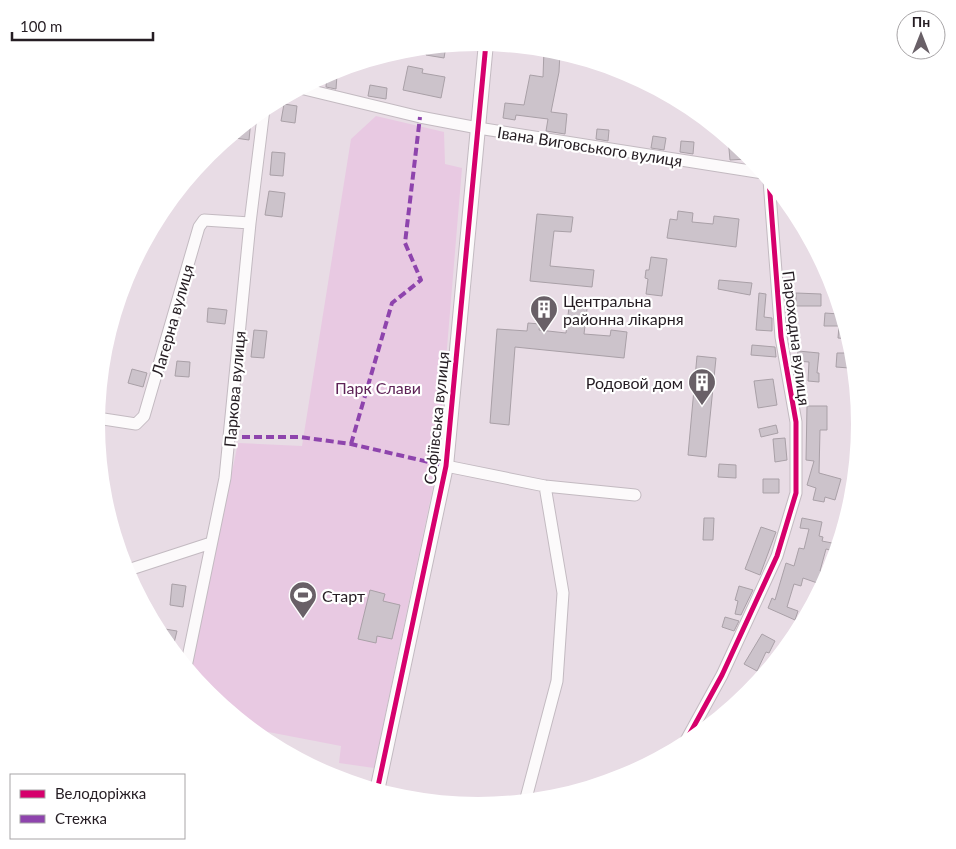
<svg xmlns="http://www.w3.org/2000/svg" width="956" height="849" font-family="Lato,sans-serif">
  <rect width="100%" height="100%" fill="#e8dce5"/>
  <path fill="#e8c9e2" d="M376,116L444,132L445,164L462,168L437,468L374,768L339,763L341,746L248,728L208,694L190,672L238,443L302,446L351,139Z"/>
  <path fill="#ccc3cb" stroke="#a9a0a7" d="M446,46L444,58L426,55L428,47Z
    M544,49L560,52L559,72L551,112L567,114L565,134L546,131L548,119L516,115L515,120L503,118L505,103L524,105L530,75L543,77Z
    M408,66L423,69L422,73L445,77L441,98L403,90Z
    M327,74L337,75L336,89L326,87Z
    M370,85L387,88L386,99L368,96Z
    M284,104L297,106L295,123L281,121Z
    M251,119L249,140L235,138L236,132Z
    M597,129L609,130L608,141L596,139Z
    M653,136L666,138L664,150L651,148Z
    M728,138L746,153L747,159L730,160Z
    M681,141L694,142L693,154L680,152Z
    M272,152L285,153L283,176L270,175Z
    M269,191L285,193L282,217L265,215Z
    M678,211L693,213L692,222L713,224L714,216L739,219L736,247L667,238L670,219L677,220Z
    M537,214L573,217L571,232L554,231L550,266L594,270L592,287L530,281Z
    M651,257L667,259L662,296L646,294L648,279L645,278L646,270H649Z
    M719,280L752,283L750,295L718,289Z
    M759,293L766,294L764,317L772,318V331L756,330Z
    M796,293L821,294V306H796Z
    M569,307L587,309L584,334L610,336L611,330L627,332L624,358L515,347L509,425L490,423L497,329L527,331L528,323L540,324L539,330L566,333Z
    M208,308L227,310L225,324L207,322Z
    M840,310L849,339L838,338L839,326H824L825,313L839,314Z
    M254,330L267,331L264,358L251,357Z
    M752,345L775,347L776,357L751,355Z
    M798,351L819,353L817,373H819V382L808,381L809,362L797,361Z
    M837,353H850L849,368L836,367Z
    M697,356L716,358L706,457L688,455Z
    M177,361L190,362L189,377L175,376Z
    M132,369L147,373L143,387L128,383Z
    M773,379L777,405L758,408L754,381Z
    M807,406H827V430H820L819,473L841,479L835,500L825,497L824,502L813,500L816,488L807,485L814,461L806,460Z
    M776,425L778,433L761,437L759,429Z
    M785,438L787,460L775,462L773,439Z
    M719,464L736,465V478L718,477Z
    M763,479H779V493H763Z
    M704,518H714L713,540H703Z
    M802,518L822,522L819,536L823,537L822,541L832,543L830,550L826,549L820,571L827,573L823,585L803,578L801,586L794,584L787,607L798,611L795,620L768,608L772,598L775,600L786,563L794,566L799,548L804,549L809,529L800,528Z
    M761,527L776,532L760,575L745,569Z
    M172,584L186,586L183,607L170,605Z
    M739,586L753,590L741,615L735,614L738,601L735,600Z
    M370,590L385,594L383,601L400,605L392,639L377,636L376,643L358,639Z
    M725,617L739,621L734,631L722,627Z
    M165,629L177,631L172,651L162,639Z
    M762,634L775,641L769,653L766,652L757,671L744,664Z"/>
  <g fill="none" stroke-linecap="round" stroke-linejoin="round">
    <g stroke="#c3bac1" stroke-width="13">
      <path id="minor" d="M300,88L420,117L478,128L763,173
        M97,418L136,424L144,416L199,227L204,220L250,223
        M446,466L545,486L635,495
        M125,571L211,543
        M186,667L225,478L250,223L264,109
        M683,746L722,675L777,556L796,493V422L781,337L769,180
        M525,802L557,681L563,593L545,486"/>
    </g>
    <g stroke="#c3bac1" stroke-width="16">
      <path id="tertiary" d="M377,791L446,466L486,43"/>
    </g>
    <use href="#minor" stroke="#fcfafb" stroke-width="11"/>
    <use href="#tertiary" stroke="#fcfafb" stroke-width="14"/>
    <path stroke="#8e44ad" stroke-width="4" stroke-dasharray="8 4" stroke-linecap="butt" d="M230,437H300L351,444L446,466
      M351,444L392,303L421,280L405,243L420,117"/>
    <g stroke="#fff" stroke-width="8">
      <path id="cycleway" d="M683,746L722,675L777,556L796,493V422L781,337L769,180
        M377,791L446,466L486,43"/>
    </g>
    <use href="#cycleway" stroke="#d6006c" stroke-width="5"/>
  </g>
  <defs>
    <g id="building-pin" transform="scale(1.4375)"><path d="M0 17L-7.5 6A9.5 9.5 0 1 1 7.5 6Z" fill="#696067" stroke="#fff"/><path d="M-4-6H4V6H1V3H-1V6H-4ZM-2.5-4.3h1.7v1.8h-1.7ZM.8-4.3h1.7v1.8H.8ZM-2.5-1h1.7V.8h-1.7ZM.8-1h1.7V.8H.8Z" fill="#fff"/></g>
    <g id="stadium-pin" transform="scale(1.4375)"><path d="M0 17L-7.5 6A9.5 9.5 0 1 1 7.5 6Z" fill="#696067" stroke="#fff"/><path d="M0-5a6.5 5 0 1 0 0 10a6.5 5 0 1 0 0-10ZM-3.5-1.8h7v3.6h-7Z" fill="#fff"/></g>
  </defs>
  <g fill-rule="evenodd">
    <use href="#building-pin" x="544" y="309"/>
    <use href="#building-pin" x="702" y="382"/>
    <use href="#stadium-pin" x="303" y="595"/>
  </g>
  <g text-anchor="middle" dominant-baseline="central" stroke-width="4.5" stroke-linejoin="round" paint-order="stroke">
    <g font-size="16" fill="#251d23" stroke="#fff">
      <text transform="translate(590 146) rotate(9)">Івана Виговського вулиця</text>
      <text transform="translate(172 320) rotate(-74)">Лагерна вулиця</text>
      <text transform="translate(797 338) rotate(83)">Пароходна вулиця</text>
      <text transform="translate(234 389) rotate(-85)">Паркова вулиця</text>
      <text transform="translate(436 418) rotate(-84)">Софіївська вулиця</text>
    </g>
    <g font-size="16" fill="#251d23" stroke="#fff" text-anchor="start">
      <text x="563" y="300">Центральна<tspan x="563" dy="18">районна лікарня</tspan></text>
      <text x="683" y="382" text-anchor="end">Родовой дом</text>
      <text x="322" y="595">Старт</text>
    </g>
    <g font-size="16" fill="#5e2357" stroke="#fff">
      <text x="378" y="387">Парк Слави</text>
    </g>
  </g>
  <path d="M0 0H956V849H0ZM105 424a373 373 0 1 1 746 0a373 373 0 1 1-746 0Z" fill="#fff" fill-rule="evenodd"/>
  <rect x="10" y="774" width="175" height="65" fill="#ffffff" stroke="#a8a5a7"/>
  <rect x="20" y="790" width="25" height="8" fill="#d6006c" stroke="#a8a5a7"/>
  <text x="55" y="799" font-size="15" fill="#251d23">Велодоріжка</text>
  <rect x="20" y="815" width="25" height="8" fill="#8e44ad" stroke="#a8a5a7"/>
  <text x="55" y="824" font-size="15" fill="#251d23">Стежка</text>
  <g transform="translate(921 35)"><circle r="24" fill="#ffffff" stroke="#a8a5a7"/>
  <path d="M0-4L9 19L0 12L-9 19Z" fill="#696067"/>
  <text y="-8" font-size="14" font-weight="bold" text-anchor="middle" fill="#251d23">Пн</text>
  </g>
  <path d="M12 32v8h141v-8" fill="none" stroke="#251d23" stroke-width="2.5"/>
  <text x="20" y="32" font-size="15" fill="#251d23" stroke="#ffffff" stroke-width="4" paint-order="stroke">100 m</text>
</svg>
